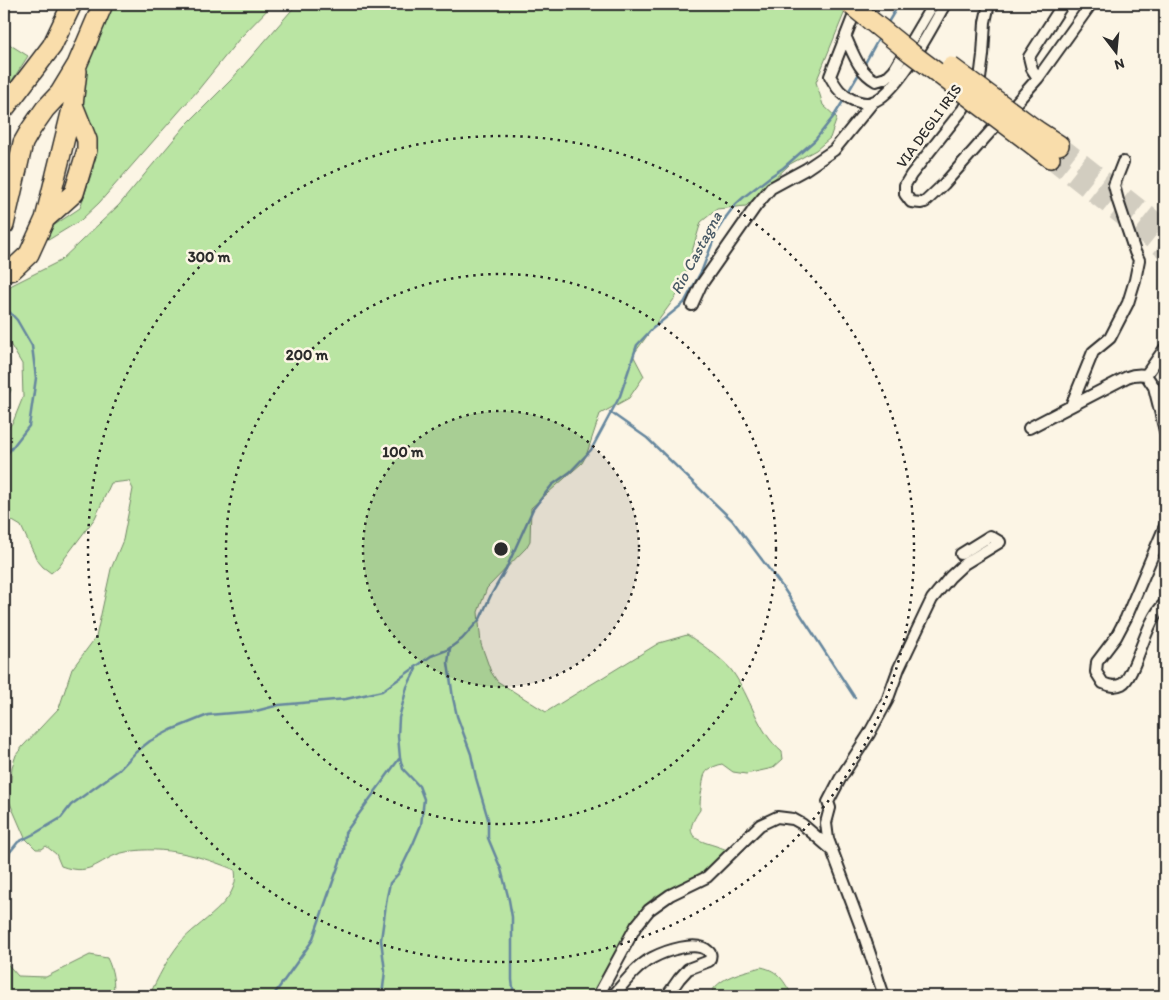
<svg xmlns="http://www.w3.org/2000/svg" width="1169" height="1000" font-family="Itim,sans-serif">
  <rect width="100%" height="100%" fill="#fcf5e5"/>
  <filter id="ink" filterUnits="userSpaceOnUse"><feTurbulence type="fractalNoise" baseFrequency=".02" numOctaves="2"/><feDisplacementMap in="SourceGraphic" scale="10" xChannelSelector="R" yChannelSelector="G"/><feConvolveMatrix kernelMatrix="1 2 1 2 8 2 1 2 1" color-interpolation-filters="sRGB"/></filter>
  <g filter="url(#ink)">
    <path fill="#bae5a3" stroke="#728867" d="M113,4H273L240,38L198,90L99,203L81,220L50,239L42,238L50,228L80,208L93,169L96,146L89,122L79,101L87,66Z
      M297,4H848L816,82L823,105L837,118L830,138L816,150L790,164L746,206L717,209L701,222L680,291L633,355L644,376L629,398L600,414L586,456L582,463L531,508L530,541L526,548L487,588L478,612L481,644L491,672L497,681L546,712L659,643L687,635C698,641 725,661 732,671C751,697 757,731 782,752L783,759L773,768L746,774L733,772L722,764C700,770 705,776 701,794C700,800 700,804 700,810C677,842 704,840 727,850L726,854L705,872L653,898L643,907L632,921L610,963L590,996H149C158,978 167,959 180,943C197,922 241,902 235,870C201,856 164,845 126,852C99,857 94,878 61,866L56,854L46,846L42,849H36L25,838L9,801L12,767L16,755L23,746L59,708L72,669L96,637L111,569L123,540L133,489L129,481L111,483L95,518L58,567L51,573L43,567L37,560L21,526L4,516V434L13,422L23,397L22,364L4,334V293L12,285L60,261L119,205L185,126L231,80Z
      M4,41L28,56L4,93Z
      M4,371L11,390L4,404Z
      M90,955L107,958C113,970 115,983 113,996H4V960L18,976L46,977Z
      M761,967C780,971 783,981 793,996H709C719,976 741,973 761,967Z"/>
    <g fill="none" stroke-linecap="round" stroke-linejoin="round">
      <path stroke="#66879e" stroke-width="2.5" d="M887,24L899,4
        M864,65L879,38
        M847,94L860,72
        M4,295L5,292
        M4,306L17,320L32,346L36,378L29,426L4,458
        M610,412L647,438L732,520L784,589L855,698
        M450,648L448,663L453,698L457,716L471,754L476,778L488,819V838L501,869L509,900L512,917V980L514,996
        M4,868L10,852L18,842L34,834L61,818L71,805L119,770L136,752L150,741L171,730L208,715L256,711L279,705L346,699L382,691L431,656L447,650L462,639L480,619L491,595L506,569L533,509L552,485L570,472L591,450L620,396L637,345L652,329L684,303L702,270L717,231L726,217L735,205L745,196L771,176L783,168L815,140L834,116L845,98
        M273,996L312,941L344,850L345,833L399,759
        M382,996L385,971L381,940L387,897L390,883L399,873L413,844L421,825L424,799L419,786L403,769L400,758L398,736L399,718L407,687L416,669"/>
      <path stroke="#d2cdc0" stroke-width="19" stroke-dasharray="19 9" stroke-linecap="butt" d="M1059,145L1165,229
        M1050,158L1165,250"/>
      <g stroke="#2b2b2b" stroke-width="14">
        <path id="street" d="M989,4L985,22L983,55L980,79L963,109L911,175L905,185V194L911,202L921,203L925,202L944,184L1038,78L1091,4
          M857,7L830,76C836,87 841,95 853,100C860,102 865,105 872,102C897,95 932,27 945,4
          M846,38C854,55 859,72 876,81L886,78L894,70L933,4
          M1038,78L1032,69L1029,57L1063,4
          M692,305L701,285L756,206L771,188L806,169L834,150L873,102
          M1146,375L1165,348
          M1071,406L1093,352L1110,338L1128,303L1135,280L1139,260L1135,252L1118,201L1114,185L1123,162
          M1029,428L1127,377C1134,374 1139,374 1146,375L1154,387L1165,431
          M1165,526L1126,618L1116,637L1097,662L1096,672L1103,683C1109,686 1116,687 1122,684C1136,676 1145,620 1165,603
          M831,847L828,839L826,823L830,808L828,802L840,779L869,734L887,701L899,668L932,599L950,577L964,564L1000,542L990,536L961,554
          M598,996L636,926L649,910L670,895L707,877L760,825L777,817L793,819L802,824L832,850L862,930L884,996
          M613,996C624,983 637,966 652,958C665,951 697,940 708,951C712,954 711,957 709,961L688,969L679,979L667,996"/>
      </g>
      <g stroke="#2b2b2b" stroke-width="22">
        <path id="highway" d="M4,109L52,46L72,4
          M1036,130L1059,145
          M1028,141L1050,158
          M45,219L74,193L87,150V140L73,105
          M4,225L23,143L31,129L45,109L60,93L77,65L103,4
          M4,272L12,270L29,254L45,219L73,105L77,71"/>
      </g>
      <use href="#street" stroke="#fcf5e5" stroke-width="10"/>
      <use href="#highway" stroke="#f9ddab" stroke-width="19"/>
      <g stroke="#2b2b2b" stroke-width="22" stroke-linecap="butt">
        <path id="highway-bridge" d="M850,4L911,53L1028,141
          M951,67L1036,130"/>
      </g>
      <use href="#highway-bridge" stroke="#f9ddab" stroke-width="19"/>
    </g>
  </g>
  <circle cx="501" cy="549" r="138" fill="#2b2b2b" fill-opacity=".12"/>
  <g fill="none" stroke="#2b2b2b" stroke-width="2.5" stroke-dasharray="2.5 5">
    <circle cx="501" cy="549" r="138"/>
    <circle cx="501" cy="549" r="275"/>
    <circle cx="501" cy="549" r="413"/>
  </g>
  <g text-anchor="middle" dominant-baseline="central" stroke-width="5" stroke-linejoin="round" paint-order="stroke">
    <g font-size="15" fill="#2b2b2b" stroke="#fcf5e5">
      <text transform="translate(929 126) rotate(-54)">VIA DEGLI IRIS</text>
    </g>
    <g font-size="16" font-style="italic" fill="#485965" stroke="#fcf5e5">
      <text transform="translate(696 253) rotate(-62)">Rio Castagna</text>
    </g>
  </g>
  <circle cx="501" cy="549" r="8" fill="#2b2b2b" stroke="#fcf5e5" stroke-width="2.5"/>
  <g font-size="15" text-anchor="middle" font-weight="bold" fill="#2b2b2b" stroke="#fcf5e5" stroke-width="5" stroke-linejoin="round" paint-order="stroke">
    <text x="209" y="262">300 m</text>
    <text x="307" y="360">200 m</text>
    <text x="403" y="457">100 m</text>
  </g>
  <rect width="1169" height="1000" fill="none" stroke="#fcf5e5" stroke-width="20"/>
  <rect x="10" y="10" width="1149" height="980" fill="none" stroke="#2b2b2b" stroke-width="2" filter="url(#ink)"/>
  <g transform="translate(1116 52) rotate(164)" stroke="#fcf5e5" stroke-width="4" paint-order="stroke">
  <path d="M0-4L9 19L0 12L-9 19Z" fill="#2b2b2b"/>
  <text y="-8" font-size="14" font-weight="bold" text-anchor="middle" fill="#2b2b2b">N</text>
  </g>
</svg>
